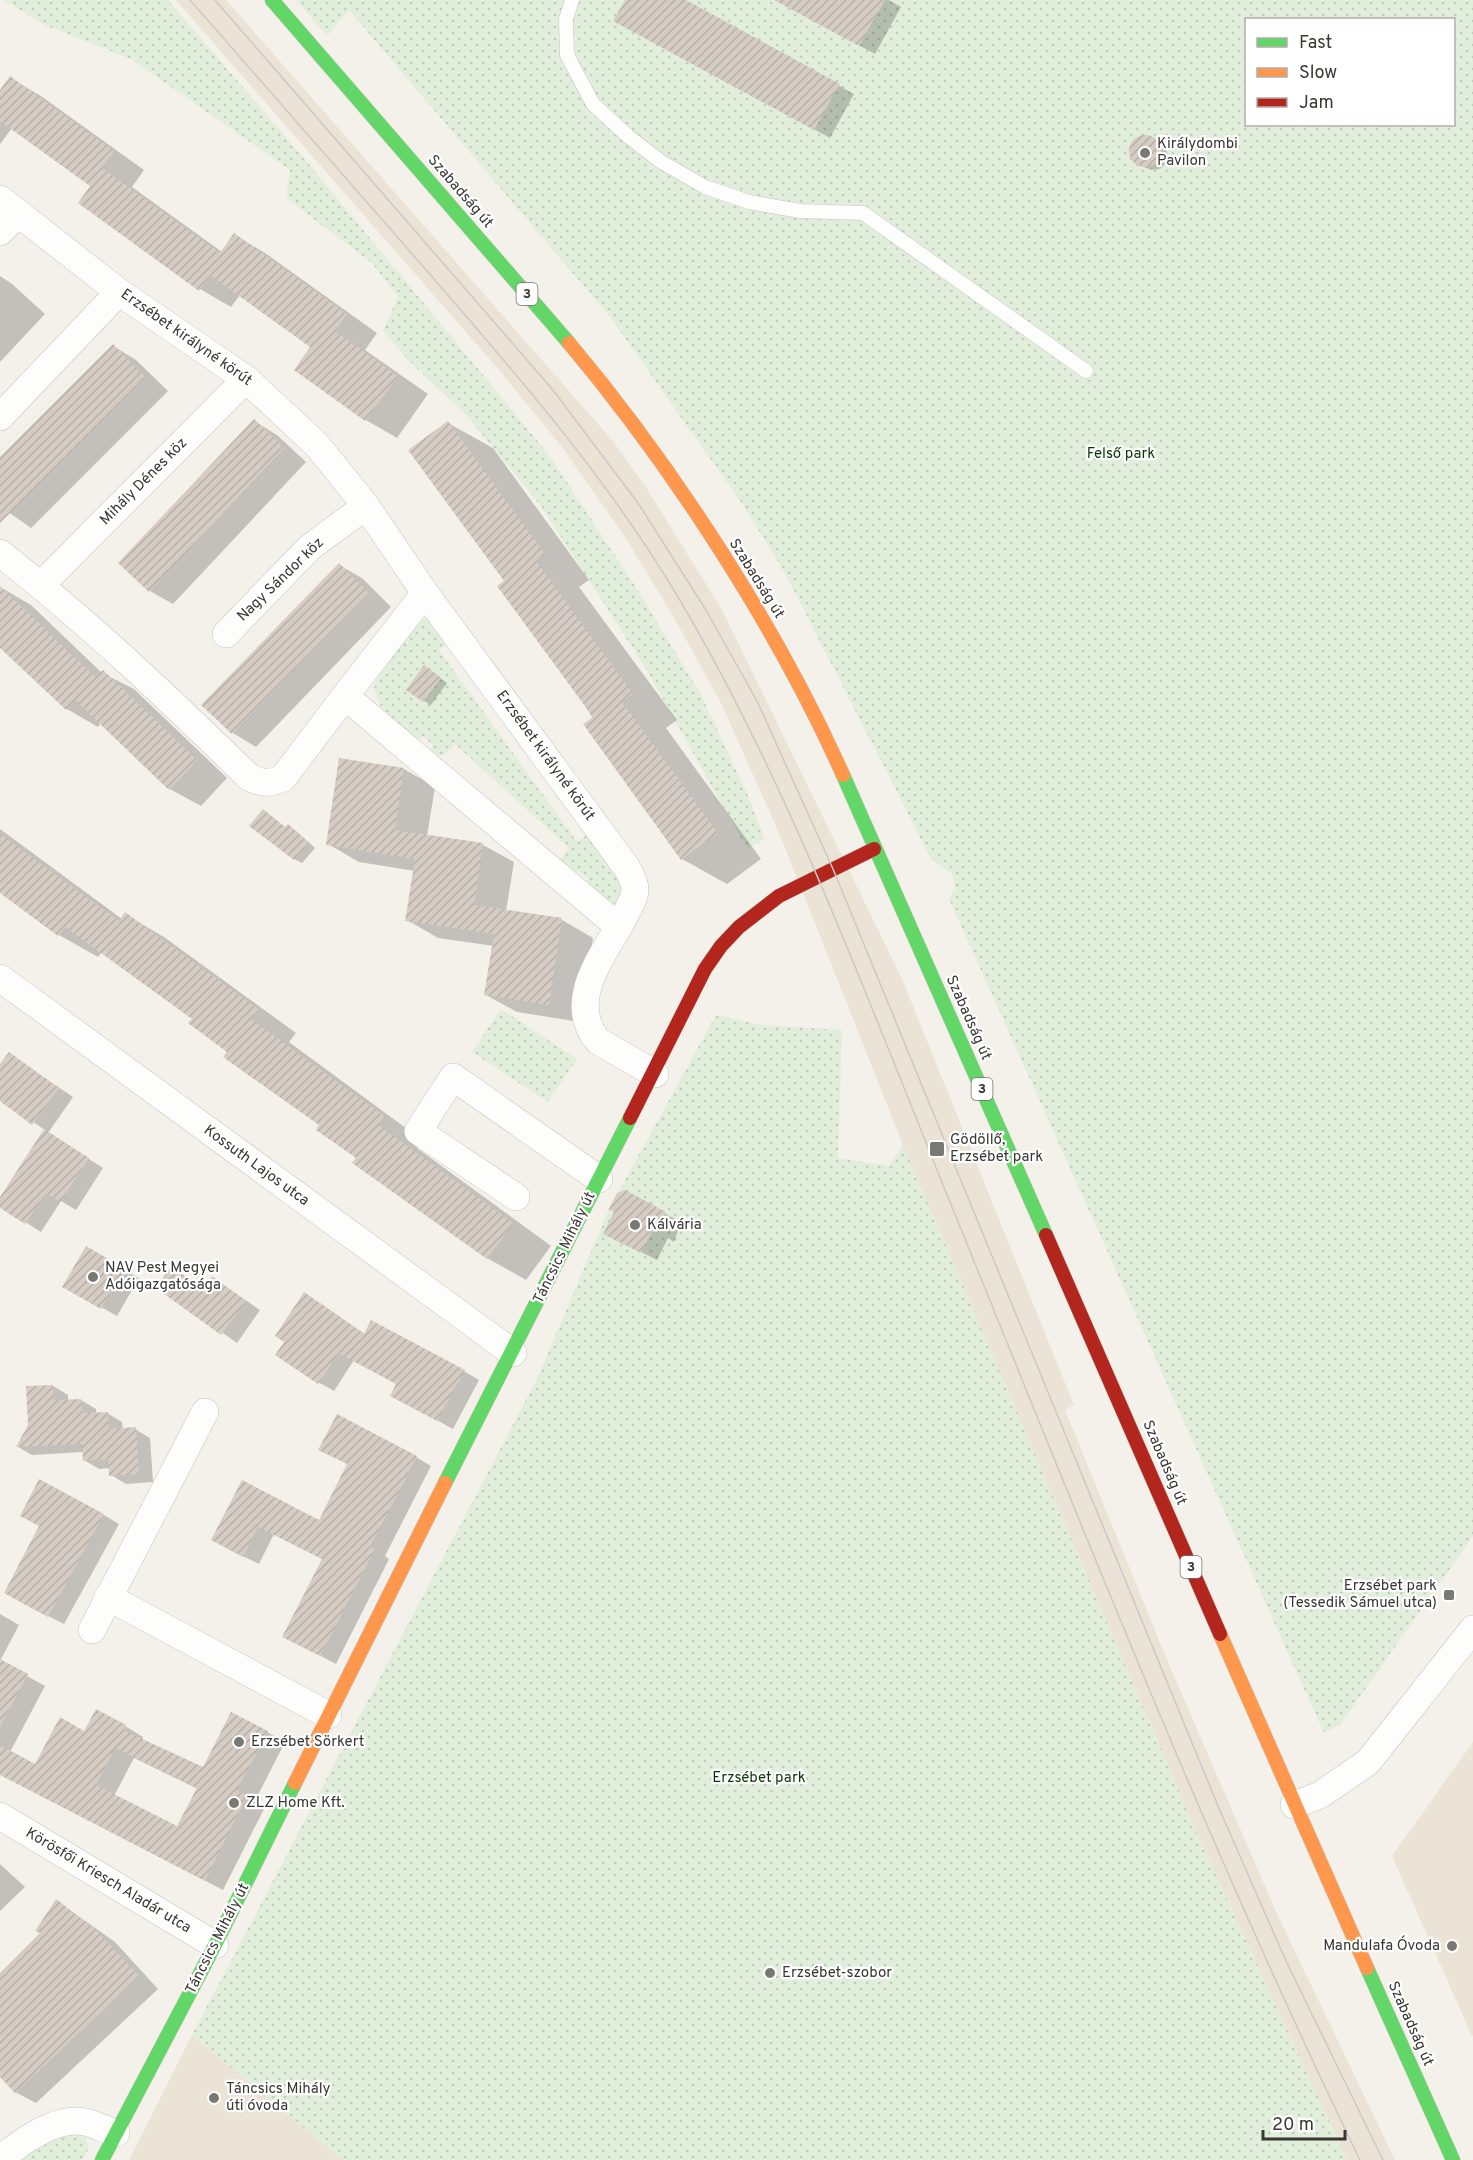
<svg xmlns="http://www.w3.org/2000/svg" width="1473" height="2160" font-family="Overpass,sans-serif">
  <defs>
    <pattern id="grass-dots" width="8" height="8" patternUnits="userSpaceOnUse" patternTransform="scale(1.5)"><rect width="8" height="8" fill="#e1eedb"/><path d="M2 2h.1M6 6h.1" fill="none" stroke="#c2cdbc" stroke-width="1.8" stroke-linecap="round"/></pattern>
    <pattern id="building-hatch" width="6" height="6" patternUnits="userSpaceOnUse" patternTransform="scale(1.5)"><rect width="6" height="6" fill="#d5ccc3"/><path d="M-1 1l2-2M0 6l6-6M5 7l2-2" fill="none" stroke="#b8b0a8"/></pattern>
  </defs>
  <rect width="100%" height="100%" fill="#f4f1ea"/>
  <path fill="#eae3d6" d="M176,0H226L612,440L647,489L722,610L902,979L1074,1405L1065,1410L1165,1655L1277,1914L1395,2160H1347L1200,1840L903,1145L780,835L721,703L672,614L625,537L562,447L500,371Z
    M1473,1742V2035L1472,2036L1392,1856Z
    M192,2035L343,2160H129Z"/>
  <path fill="url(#grass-dots)" fill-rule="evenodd" d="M4,0H168L307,162L549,455L639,592L701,695L750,800L764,839L747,849L646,669L541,506L467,416L409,361L383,331L398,297L372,263L286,198L290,170L131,59L45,25Z
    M296,0H1473V1536L1340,1725L1324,1733L949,899L955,886L952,874L931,859L785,573L741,502L610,317L349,10L327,36ZM1246,20H1454V124H1246Z
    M431,618L449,643L439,650L577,842L588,834C603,853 635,881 614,904L583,884L588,879L578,871L574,876L558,862L569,848L455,744L445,755H438L430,750L433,745L423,736L418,740L381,707L374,689L375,682L416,621Z
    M501,1009L577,1059L548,1102L472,1052Z
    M716,1015L761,1025L842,1030L838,1158L889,1166L903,1145L1200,1840L1347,2160H343L192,2035L538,1377L609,1209Z
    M64,2132L84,2135L89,2148L82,2160H16Z"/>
  <path fill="#0003" fill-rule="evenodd" d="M627,0H683L854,94L830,138L631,29Z
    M776,0H889L901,7L875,54Z
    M10,78L41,96L144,170L132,187L222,252L234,235L265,253L377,333L365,350L428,394L397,438L366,420L296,370L313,347L240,295L231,307L200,289L92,185L12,128L0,144V93Z
    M1142,137H1151L1165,147L1168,155L1166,163L1160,169L1151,170L1144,167L1131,156V147L1135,140Z
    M0,276L12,284L45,314L0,362Z
    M113,346L136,360L168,391L31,528L0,506V459Z
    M254,421L277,435L306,462L173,604L150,591Z
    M448,423L493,448L589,580L579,587L677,720L666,728L761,859L727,884L682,859L506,581Z
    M339,565L362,578L391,607L256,747L233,733Z
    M0,587L31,605L102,673L134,689L227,778L201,806L170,789L101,723L98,727L67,709L0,646Z
    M431,671L447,683L431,705L424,701Z
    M404,769L435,787L427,836L483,845L514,862L506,911L562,920L593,938L580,1022L517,1012L486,995L494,946L438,938L407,920L415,871L359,862L328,844Z
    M263,811L286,828L288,825L295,830L315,848L302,863L294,859Z
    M0,829L122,919L125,914L164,937L296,1033L289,1042L422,1140L417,1148L551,1246L526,1280L487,1258L358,1158L321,1125L229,1051L194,1018L102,952L98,957L59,935L0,891Z
    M9,1054L73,1097L48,1133L103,1168L76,1210L61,1201L41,1232L0,1206V1200L45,1130L0,1099V1066Z
    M624,1192L681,1222L674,1242L668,1238L657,1260L621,1242Z
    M86,1248L139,1278L117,1316L64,1286Z
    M171,1268L204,1290L213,1278L260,1310L237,1343L158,1287Z
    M320,1303L366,1335L464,1371L479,1380L453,1429L407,1404L398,1384L354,1360L334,1391L318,1382Z
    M53,1386L68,1395V1401L81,1400L96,1409V1414L107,1413L122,1422L123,1430L135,1429L150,1438L153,1482L126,1484L111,1475L110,1468L99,1469L84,1460V1452L32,1455L18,1447Z
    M416,1457L431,1466L385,1556L389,1559L336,1664L300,1645L324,1560L274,1534L259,1564L228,1549L243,1482L320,1522Z
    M104,1515L119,1524L64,1624L21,1602Z
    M0,1614L19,1625L0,1661L45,1686L10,1752L36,1766L85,1733L125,1726L143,1737L142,1740L203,1769L267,1732L285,1742L255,1801L265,1807L223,1890L0,1773ZM134,1758L198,1789L178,1828L114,1796Z
    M0,1864L25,1887L0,1911Z
    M57,1901L115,1942L158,1989L36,2103L15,2092L0,2075V1981L42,1933Z"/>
  <path fill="url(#building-hatch)" fill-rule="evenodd" d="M625,0H686L840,84L814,130L613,21Z
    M774,0H885L859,46Z
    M10,76L114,151L102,168L220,253L234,233L347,314L335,331L398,376L365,421L294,370L310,347L210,275L199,291L78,203L90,186L0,121V90Z
    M1129 151a16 16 0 1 1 32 0a16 16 0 1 1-32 0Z
    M113,344L145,377L0,523V457Z
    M254,419L284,448L149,592L118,563Z
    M448,421L545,554L536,561L633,694L622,702L718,833L681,860L583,724L593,717L497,586L504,581L408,450Z
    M339,563L369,593L232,734L201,705Z
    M0,586L95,677L103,670L197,760L169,790L75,700L66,710L0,648Z
    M424,665L441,678L423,702L406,690Z
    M339,758L404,768L395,830L483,843L474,905L562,918L549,1005L484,995L494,934L405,921L415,859L326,845Z
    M263,809L285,827L288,824L309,843L294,860L249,826Z
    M0,834L119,921L125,912L258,1009L251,1019L384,1116L378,1125L513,1223L487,1259L352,1163L356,1158L316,1130L319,1125L223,1057L227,1052L188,1023L192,1019L65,927L58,936L0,893Z
    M9,1052L59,1088L32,1125L0,1101V1064Z
    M44,1129L89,1158L60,1202L46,1193L25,1224L0,1208V1197Z
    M625,1190L666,1212L658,1234L652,1231L641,1253L603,1234L614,1212L609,1209L617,1193Z
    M86,1246L124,1268L101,1309L62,1287Z
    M171,1266L203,1289L212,1276L246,1301L221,1335L156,1288Z
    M304,1292L364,1334L371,1320L465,1370L437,1421L390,1396L396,1384L338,1353L318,1384L275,1355L284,1342L275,1336Z
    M53,1385L54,1400L81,1399L82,1413L108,1412L109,1429L136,1427L139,1474L109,1476L108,1459L83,1461L82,1444L16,1447L28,1425L26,1386Z
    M337,1414L417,1456L370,1547L375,1549L320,1656L282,1637L322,1559L258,1527L243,1557L211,1540L242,1480L319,1520L347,1464L318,1450Z
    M39,1479L104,1514L48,1617L4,1593L39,1526L20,1516Z
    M0,1659L28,1674L0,1727Z
    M96,1709L126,1725L123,1730L203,1767L231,1712L268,1731L237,1790L247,1796L205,1881L0,1775V1745L35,1764L60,1717L84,1731ZM115,1748L197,1788L177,1826L96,1785Z
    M56,1899L95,1929L139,1976L15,2093L0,2077V1973L40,1933L35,1931Z"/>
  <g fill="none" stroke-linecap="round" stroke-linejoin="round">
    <g stroke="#c6c4bf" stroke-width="15">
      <path id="lane" d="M572,0L566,19L567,55L593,104L629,137L660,161L705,187L749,202L800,211L863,213L1086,371"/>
    </g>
    <g stroke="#c6c4bf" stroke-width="28">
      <path id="street" d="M0,199L119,292L246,379L317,445L366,506L425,593
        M0,232L18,213
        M0,417L119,292
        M0,553C88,622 169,699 249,777C262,784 269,784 283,778L345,696
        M41,585L246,379
        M226,634L309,548L366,506
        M619,927L345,696L425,593L627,868C630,874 635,882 635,889C635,900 627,910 623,919C603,956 565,1001 598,1041L655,1074
        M0,978L513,1353
        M516,1197L418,1131L453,1077L599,1179
        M108,1597L328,1715
        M92,1630L205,1412
        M1294,1805L1320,1795L1368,1762L1473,1629
        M0,1816L215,1945
        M0,2159C21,2142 56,2116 85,2122C95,2124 106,2130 116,2133"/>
    </g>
    <g stroke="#c6c4bf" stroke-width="15">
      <path id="fast" d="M272,0L569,343
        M843,775L1046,1235
        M445,1483L630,1118
        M1367,1968L1453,2160
        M102,2160L215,1945L295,1783"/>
    </g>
    <g stroke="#c6c4bf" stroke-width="15">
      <path id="slow" d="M569,343C673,467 777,627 843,775
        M1220,1634L1367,1968
        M295,1783L445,1483"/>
    </g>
    <g stroke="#c6c4bf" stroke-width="15">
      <path id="jam" d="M630,1118L705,969L721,946L739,927L779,896L874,849
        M1046,1235L1220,1634"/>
    </g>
    <use href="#lane" stroke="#fdfdfc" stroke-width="14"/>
    <use href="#street" stroke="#fdfdfc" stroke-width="27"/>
    <use href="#fast" stroke="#63d668" stroke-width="14"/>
    <use href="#slow" stroke="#ff974d" stroke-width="14"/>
    <use href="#jam" stroke="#b3261e" stroke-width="14"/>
    <path stroke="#cbcac8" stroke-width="1.5" d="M190,0C269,91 349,181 428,272C518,376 608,479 678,597C786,779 860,980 939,1175C1074,1506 1204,1839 1360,2160
      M215,0L553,390L638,503L706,610L757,701L833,869L1218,1806L1286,1961L1383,2160"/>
  </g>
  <g fill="#7a7873" stroke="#fff" stroke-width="2">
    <circle cx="1145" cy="153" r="6"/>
    <rect x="929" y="1141" width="16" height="16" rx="3"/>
    <circle cx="635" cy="1225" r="6"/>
    <circle cx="93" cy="1277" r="6"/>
    <rect x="1443" y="1589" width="12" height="12" rx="3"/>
    <circle cx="239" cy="1742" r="6"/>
    <circle cx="234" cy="1803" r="6"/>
    <circle cx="1452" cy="1946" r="6"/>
    <circle cx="770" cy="1973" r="6"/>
    <circle cx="214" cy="2098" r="6"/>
  </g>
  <g text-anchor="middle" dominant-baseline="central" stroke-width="4.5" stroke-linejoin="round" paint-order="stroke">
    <g fill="#fff" stroke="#747370" stroke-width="1.5">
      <rect x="516.5" y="283" width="21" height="22" rx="4.5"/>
      <rect x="971.5" y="1078" width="21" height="22" rx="4.5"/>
      <rect x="1180.5" y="1556" width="21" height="22" rx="4.5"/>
    </g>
    <g font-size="14" font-weight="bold" fill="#393733">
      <text x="527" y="294">3</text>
      <text x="982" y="1089">3</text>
      <text x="1191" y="1567">3</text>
    </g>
    <g font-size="15" fill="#393733" stroke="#fff" text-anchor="start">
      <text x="1157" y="144">Királydombi<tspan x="1157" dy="17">Pavilon</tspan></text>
      <text x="950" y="1140">Gödöllő,<tspan x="950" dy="17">Erzsébet park</tspan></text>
      <text x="647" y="1225">Kálvária</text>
      <text x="105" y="1268">NAV Pest Megyei<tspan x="105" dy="17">Adóigazgatósága</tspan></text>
      <text x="1437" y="1586" text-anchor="end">Erzsébet park<tspan x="1437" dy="17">(Tessedik Sámuel utca)</tspan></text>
      <text x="251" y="1742">Erzsébet Sörkert</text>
      <text x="246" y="1803">ZLZ Home Kft.</text>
      <text x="1440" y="1946" text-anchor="end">Mandulafa Óvoda</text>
      <text x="782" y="1973">Erzsébet-szobor</text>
      <text x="226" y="2089">Táncsics Mihály<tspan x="226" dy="17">úti óvoda</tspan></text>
    </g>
    <g font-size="15" fill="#393733" stroke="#fff">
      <text transform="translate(460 192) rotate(49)">Szabadság út</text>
      <text transform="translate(186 338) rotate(35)">Erzsébet királyné körút</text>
      <text transform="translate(144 482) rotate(-45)">Mihály Dénes köz</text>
      <text transform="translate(756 579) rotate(58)">Szabadság út</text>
      <text transform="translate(281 580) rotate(-44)">Nagy Sándor köz</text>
      <text transform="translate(545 756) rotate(54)">Erzsébet királyné körút</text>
      <text transform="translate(968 1018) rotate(66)">Szabadság út</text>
      <text transform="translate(256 1166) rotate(36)">Kossuth Lajos utca</text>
      <text transform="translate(565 1248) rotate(-64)">Táncsics Mihály út</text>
      <text transform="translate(1164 1463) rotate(67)">Szabadság út</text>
      <text transform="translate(108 1881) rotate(31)">Körösfői Kriesch Aladár utca</text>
      <text transform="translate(218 1939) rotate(-63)">Táncsics Mihály út</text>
      <text transform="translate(1410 2024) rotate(66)">Szabadság út</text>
    </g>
    <g font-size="15" fill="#083707" stroke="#fff">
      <text x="1121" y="454">Felső park</text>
      <text x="759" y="1778">Erzsébet park</text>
    </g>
  </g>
  <rect x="1245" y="18" width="210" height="108" fill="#ffffff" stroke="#b0afad" stroke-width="1.5"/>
  <rect x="1257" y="38" width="30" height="9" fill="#63d668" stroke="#b0afad" stroke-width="1.5"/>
  <text x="1299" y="48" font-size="18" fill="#393733">Fast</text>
  <rect x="1257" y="68" width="30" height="9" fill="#ff974d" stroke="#b0afad" stroke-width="1.5"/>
  <text x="1299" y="78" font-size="18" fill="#393733">Slow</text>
  <rect x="1257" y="98" width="30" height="9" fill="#b3261e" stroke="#b0afad" stroke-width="1.5"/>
  <text x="1299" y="108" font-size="18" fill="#393733">Jam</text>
  <path d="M1263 2130v9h82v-9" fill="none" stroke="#393733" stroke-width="3"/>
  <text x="1272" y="2130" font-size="18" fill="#393733" stroke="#ffffff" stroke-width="4.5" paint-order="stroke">20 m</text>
</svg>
